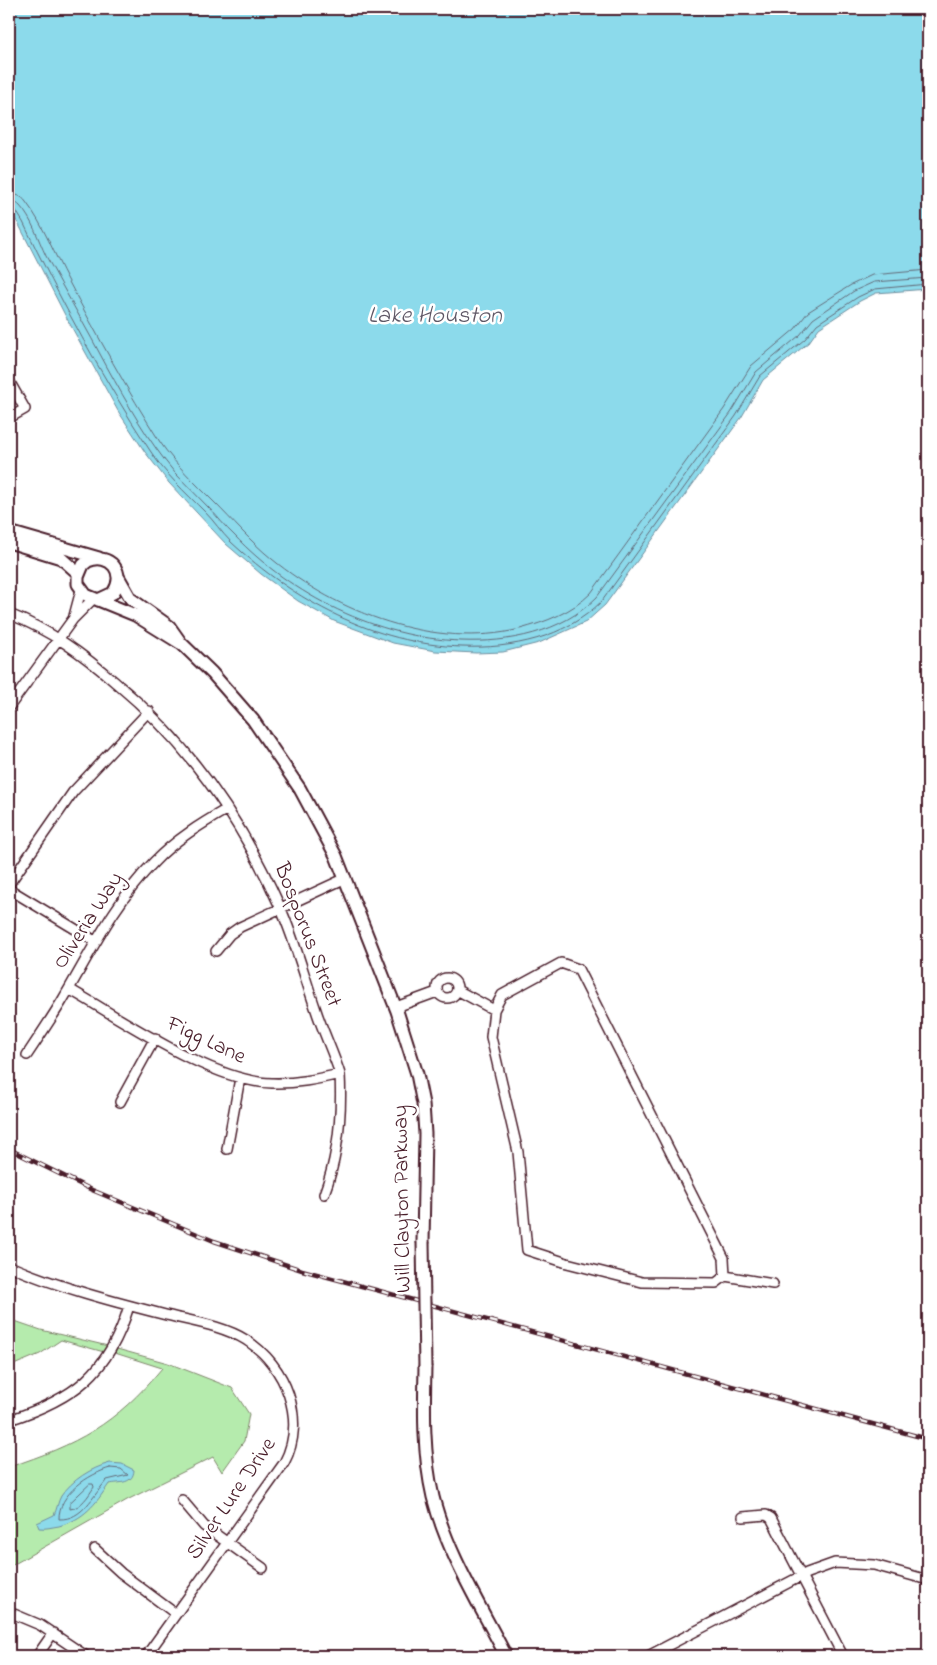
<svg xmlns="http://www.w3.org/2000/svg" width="937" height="1665" font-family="'Indie Flower',sans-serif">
  <rect width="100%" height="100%" fill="#fff"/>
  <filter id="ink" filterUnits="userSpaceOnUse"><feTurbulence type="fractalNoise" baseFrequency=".02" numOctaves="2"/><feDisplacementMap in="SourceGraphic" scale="10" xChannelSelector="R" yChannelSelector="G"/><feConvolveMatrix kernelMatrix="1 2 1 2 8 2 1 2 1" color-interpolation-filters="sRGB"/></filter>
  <g filter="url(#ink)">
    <path fill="#b5ebad" stroke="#80856c" d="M9,1319L41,1330L108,1346L104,1352L61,1340L40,1354L9,1367Z
      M117,1349L168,1363L232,1388L249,1414L244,1441L222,1472L213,1457L127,1500L9,1567V1467C78,1444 115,1425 162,1368L115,1353Z"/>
    <path fill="#8cdaeb" stroke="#728f9e" d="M9,9H928V289L876,293L860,301L819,328L809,342L763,380L741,418L605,605L586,622L539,643L503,652L476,653L435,651L393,643L334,621L298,601L261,574L226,544L169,483L145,452L118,411L66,317L19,225L9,209Z
      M110,1463L122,1464L134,1470C133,1484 121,1482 109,1484C95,1505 84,1519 59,1526C52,1527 46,1529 39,1528L37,1523L54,1515C57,1509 58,1501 61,1496C72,1480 91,1468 110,1463Z"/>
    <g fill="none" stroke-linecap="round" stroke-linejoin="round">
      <path stroke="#646a78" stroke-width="1" d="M9,194C16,194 22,196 26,202C43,224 55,256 68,280C97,335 127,390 160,442C175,464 195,483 214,502C233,521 250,541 272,559C337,613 435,650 520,629C546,622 572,612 591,593L724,409L751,366L795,329L808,312L851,285L872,275L928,270
        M9,201C13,201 16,202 20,206C32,219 38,239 46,256C66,293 87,329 107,367C127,403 148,441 175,473C186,485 198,496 209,508C218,517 225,527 234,535C292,596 377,638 461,641C509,643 561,633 597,597L731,413L756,372L800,335L813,319L854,291L874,282L928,278
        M9,207L15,209L23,222C60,300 102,377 149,449C164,473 185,492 205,512C214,521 221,532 231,542C294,601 374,644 462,647C512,649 565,638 602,601L736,416L760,376L805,339L817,324L858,297L875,289L928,284
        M110,1468L121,1469L128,1475L107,1480C93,1495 83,1520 59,1519C58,1494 89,1474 110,1468Z
        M90,1484H93L94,1487C89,1495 81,1508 70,1509V1503Z"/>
      <g stroke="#4a1f2b" stroke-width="12">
        <path id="minor" d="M9,381L25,409L9,418
          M9,614C50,630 83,654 116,683C188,743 242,821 280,907C295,940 304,976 316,1010C323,1032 333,1052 340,1074C342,1113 338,1157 324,1194
          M74,616L81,590
          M9,707L73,619L93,599
          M9,884L73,792L149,711
          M9,889L95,941
          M216,951L230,934L240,927L346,878
          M561,963L578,969L724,1258L725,1276L716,1283L642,1282L567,1263L527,1250L518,1152L491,1037L494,1010L502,995Z
          M437 988a10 10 0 1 1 20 0a10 10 0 1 1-20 0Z
          M69,989C122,1019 212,1082 272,1083C295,1084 318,1079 340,1074
          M457,990L494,1010
          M396,1007L437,992
          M27,1055C39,1037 51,1019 62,1001C91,952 114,903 154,862C175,840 201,824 227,809
          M120,1102L155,1038
          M227,1149L240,1078
          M9,1266C58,1287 111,1301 162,1314C189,1321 222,1325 246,1340C286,1365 307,1420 284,1463L146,1656
          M725,1276L773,1284
          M9,1420C74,1399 109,1373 129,1306
          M182,1500L204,1526L263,1568
          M743,1517L766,1515L771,1518L843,1656
          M95,1549L121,1573L176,1614
          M9,1612L40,1625L86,1656
          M37,1656L53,1633
          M648,1656L807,1573L835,1563L874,1565L928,1580"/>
      </g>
      <g stroke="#4a1f2b" stroke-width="15">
        <path id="tertiary" d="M9,532L99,558
          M9,542L61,558L79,574
          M119,578L131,599L169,626L181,643L212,673L253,720L300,789L336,856L397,1011L417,1074L423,1104L425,1134L423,1242
          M98,600L113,593C127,573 110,552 88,561L83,565L78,577V584L86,595L135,615L180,643
          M425,1367C424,1411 423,1454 433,1497C447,1553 480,1605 506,1656"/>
      </g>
      <use href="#minor" stroke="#fff" stroke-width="9"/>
      <use href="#tertiary" stroke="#fff" stroke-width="11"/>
      <g stroke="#4a1f2b" stroke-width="4.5">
        <path id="rail" d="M9,1149L92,1190L214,1241L302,1270L928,1439"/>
      </g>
      <use href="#rail" stroke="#fff" stroke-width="2.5" stroke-dasharray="8" stroke-linecap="butt"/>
      <g stroke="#4a1f2b" stroke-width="15" stroke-linecap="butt">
        <path id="tertiary-bridge" d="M423,1242L425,1367"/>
      </g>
      <use href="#tertiary-bridge" stroke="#fff" stroke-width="11"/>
    </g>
  </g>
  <g text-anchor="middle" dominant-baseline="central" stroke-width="5" stroke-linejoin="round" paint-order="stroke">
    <g font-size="22" fill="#4a1f2b" stroke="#fff">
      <text transform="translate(89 921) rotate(-57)">Oliveria Way</text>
      <text transform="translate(307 935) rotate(69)">Bosporus Street</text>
      <text transform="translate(206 1041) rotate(25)">Figg Lane</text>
      <text transform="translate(403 1199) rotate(-91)">Will Clayton Parkway</text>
      <text transform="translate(232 1499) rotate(-56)">Silver Lure Drive</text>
    </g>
    <g font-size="24" font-style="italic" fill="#5e5765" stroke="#fff">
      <text x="435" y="316">Lake Houston</text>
    </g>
  </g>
  <rect width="937" height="1665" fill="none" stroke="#fff" stroke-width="30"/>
  <rect x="15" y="15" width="907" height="1635" fill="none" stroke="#4a1f2b" stroke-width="2" filter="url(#ink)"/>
</svg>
